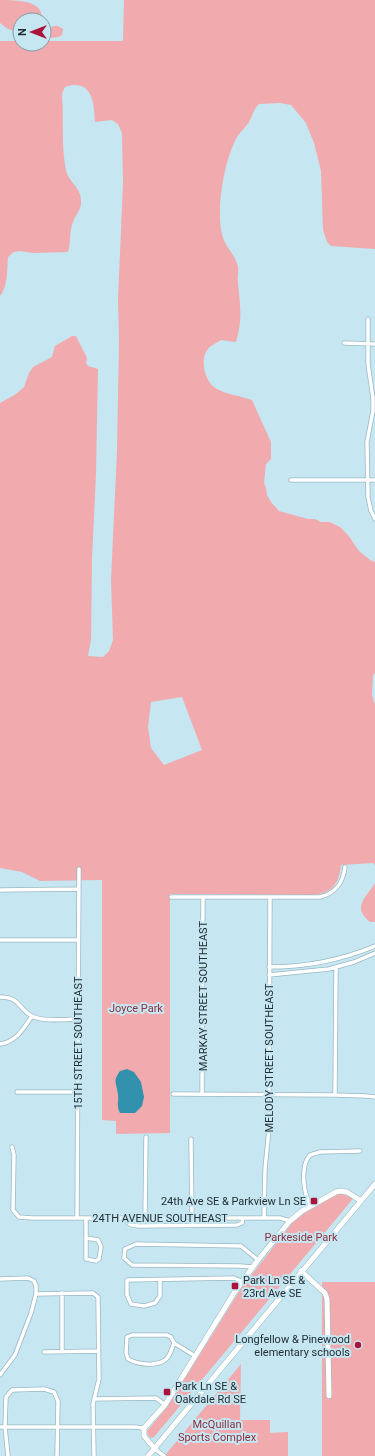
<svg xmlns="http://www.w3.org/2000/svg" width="375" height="1456" font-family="Roboto,sans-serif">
  <rect width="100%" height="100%" fill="#c6e6f1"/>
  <path fill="#f1abaf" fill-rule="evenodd" d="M0,0C13,0 48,0 40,20H20V33L8,29L0,23Z
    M124,0H375V249L331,246L327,242L323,230L321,171L314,143L306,123L291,105L280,103L259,104C253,110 253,115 249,122C245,128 239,133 236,139C224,162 216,209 222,234C224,246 236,255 238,267C239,272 237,277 238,282C240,306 243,318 236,342L221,340C217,343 211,345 208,349C199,359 205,383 217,389C228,395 241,396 252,400L271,442V459L266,464L264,483L266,488L267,495L271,502L279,511L308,519H315L321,522H330L340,527L348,535L359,551L370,560L375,562V673L373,675L372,695L375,705V865L373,863L341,865C339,884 332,893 313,895L170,894V1133L116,1134V1121L102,1120V880L40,881L22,872L0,868V403L16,394L24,387L29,373L33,367L52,357L55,346L72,336H76L87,358L86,363L88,366L98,369L96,473L92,559L91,640L88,656L103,657L109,651L113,640L111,580L117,451L119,341L118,299L123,183L122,133L118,124L112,120L95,122C94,102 92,78 65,87L63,91L62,96C64,120 61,146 66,170C68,181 81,188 81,200C82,209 76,214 73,222C69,232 71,243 68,252L33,253L20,251L14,252L8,257C7,269 8,286 0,296V41H20V44H44V41H123ZM182,697L202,750L164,765L151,748L148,727L151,702Z
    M53,26H58L63,29L62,35C56,39 50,38 44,35V30L50,29Z
    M375,883V922H370C352,907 365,899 375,883Z
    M340,1193L352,1198V1200L154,1437L151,1438L148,1435L147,1431L167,1407L242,1287L293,1222L310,1209L335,1195Z
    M322,1282H375V1456H322Z
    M241,1364L240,1420H270V1433L288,1432V1456H167L166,1454Z"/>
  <path fill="#3291ac" d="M127,1069L134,1072L141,1082L144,1097L142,1106L135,1113H120C116,1105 119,1103 118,1095C117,1083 112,1082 120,1071Z"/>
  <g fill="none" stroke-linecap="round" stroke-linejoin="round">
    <g stroke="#99b8c2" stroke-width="5">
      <path id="street" d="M368,319V364L373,398V411L367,442L368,497L371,511L375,519
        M344,343L375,344
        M291,480H375
        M0,890L79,889
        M171,897H320C336,893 343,883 345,867
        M0,940H78
        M269,967C306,967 341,960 375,946
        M269,975L329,969L354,962L375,953
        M0,997C22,997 18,1011 34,1017C47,1022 65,1019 78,1019
        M0,1044C16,1042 24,1028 32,1016
        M17,1092H78
        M173,1094L335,1095L366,1096L375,1097
        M202,1094L203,897
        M335,1095L336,968
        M191,1139L192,1225
        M12,1147L14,1155L13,1210L19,1217L32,1218H280L290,1221
        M311,1206C303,1194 300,1166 310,1155L320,1152L360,1151
        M77,1218L79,869
        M86,1218V1259L96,1261L99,1259L101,1247L98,1240L86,1238
        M126,1218C127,1225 133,1226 139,1226L237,1225L242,1223L243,1218
        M145,1218L146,1137
        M264,1218L265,1169L269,1129L270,898
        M253,1267L240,1266L132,1265L124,1258L125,1249L136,1244L241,1246L258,1260
        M0,1279L28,1278L34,1281L36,1286V1294L31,1313L15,1355L0,1375
        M160,1280V1296L155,1303L144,1306L131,1304L127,1295V1280L234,1278L243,1282
        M36,1294L93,1293L98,1297L99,1379L93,1404L94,1456
        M174,1343C172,1348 170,1357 165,1360C155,1367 137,1364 128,1359L126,1353L127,1337L132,1335H167L171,1337L174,1343L195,1356
        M62,1351V1293
        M44,1352L98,1351
        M94,1399L156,1398L165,1405
        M0,1427H134L144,1428
        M155,1449L164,1456
        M8,1456L5,1427L6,1397L12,1390L44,1389L54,1392L58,1401L57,1456"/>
    </g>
    <g stroke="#99b8c2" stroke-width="6">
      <path id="secondary" d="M301,1271L325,1293L327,1299L329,1396
        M155,1449L144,1436V1428L165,1405L234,1293L258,1260L290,1221L302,1211L336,1192L341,1191L347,1192L361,1201
        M148,1456L375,1184"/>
    </g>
    <use href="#street" stroke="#fff" stroke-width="3.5"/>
    <use href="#secondary" stroke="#fff" stroke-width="5"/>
  </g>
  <g fill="#aa133a" stroke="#c6e6f1" stroke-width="1.5">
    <rect x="310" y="1197" width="8" height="8" rx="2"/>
    <rect x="231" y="1282" width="8" height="8" rx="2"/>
    <circle cx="358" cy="1345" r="4"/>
    <rect x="163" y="1388" width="8" height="8" rx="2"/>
  </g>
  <g text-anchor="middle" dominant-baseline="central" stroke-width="4" stroke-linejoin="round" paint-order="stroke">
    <g font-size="11" fill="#222e33" stroke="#c6e6f1">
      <text transform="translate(203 996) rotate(-90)">MARKAY STREET SOUTHEAST</text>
      <text transform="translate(78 1043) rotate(-90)">15TH STREET SOUTHEAST</text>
      <text transform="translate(269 1058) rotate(-90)">MELODY STREET SOUTHEAST</text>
      <text x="160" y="1218">24TH AVENUE SOUTHEAST</text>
    </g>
    <g font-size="11" fill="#8c303e" stroke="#c6e6f1">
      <text x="136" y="1008">Joyce Park</text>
      <text x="301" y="1237">Parkeside Park</text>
      <text x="217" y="1424">McQuillan<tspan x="217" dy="13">Sports Complex</tspan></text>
    </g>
    <g font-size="11" fill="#222e33" stroke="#c6e6f1" text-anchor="end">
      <text x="306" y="1201">24th Ave SE &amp; Parkview Ln SE</text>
      <text x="243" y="1280" text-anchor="start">Park Ln SE &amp;<tspan x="243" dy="13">23rd Ave SE</tspan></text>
      <text x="350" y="1339">Longfellow &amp; Pinewood<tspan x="350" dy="13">elementary schools</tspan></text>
      <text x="175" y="1386" text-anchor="start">Park Ln SE &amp;<tspan x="175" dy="13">Oakdale Rd SE</tspan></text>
    </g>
  </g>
  <g transform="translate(32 32) rotate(270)"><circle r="19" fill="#c6e6f1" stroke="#849ca5"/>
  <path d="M0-3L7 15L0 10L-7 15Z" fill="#aa133a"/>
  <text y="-6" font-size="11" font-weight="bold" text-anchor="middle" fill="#222e33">N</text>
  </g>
</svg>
